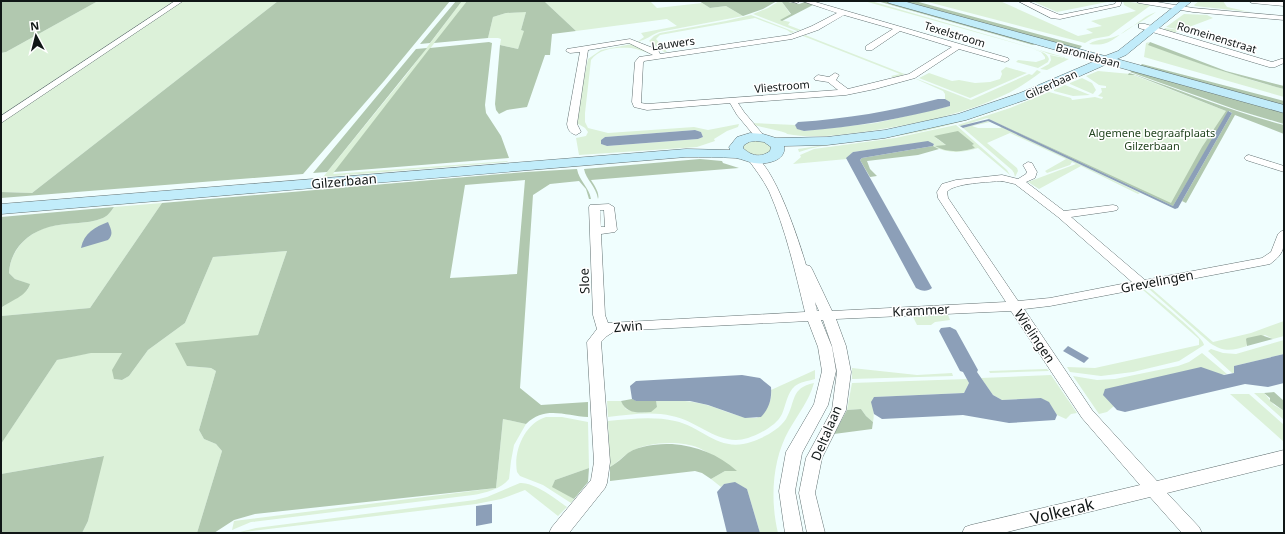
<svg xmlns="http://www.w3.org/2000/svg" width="1285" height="534" font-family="'Noto Sans',sans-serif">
  <rect width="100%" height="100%" fill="#f0fefe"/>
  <path fill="#dcf1d9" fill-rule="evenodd" d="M98,1H278L32,193L1,192V53L6,52Z
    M462,1H467L333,174L508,161L507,162L323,177L406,75Z
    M544,1H650L657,8L702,3L710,8L726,6L743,16L659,32C651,35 646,40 637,42L644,37L641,33L677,26L667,19L576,31Z
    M779,1H783L782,2L791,15L781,20L790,22L788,25L801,30L797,31L753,14L768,8Z
    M864,1H871L1067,58L1049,54L1039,50Z
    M924,1H1000L1078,36L1093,33L1086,29L1102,26L1091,21L1136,11L1124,5L1123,1L1151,5L1109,36L1092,39L1085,43Z
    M1032,1H1112L1057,12Z
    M1199,1H1223L1227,7L1250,12L1195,6L1194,5Z
    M522,12H526L521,30L525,31L518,49L500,45L501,39L498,38H488L493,17L506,13Z
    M1156,12C1146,19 1141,22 1131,27C1114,37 1111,47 1089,44C1098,38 1109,40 1119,35C1132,29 1141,17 1156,12Z
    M1184,14L1207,15L1213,18L1173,33L1164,30L1165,28L1181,30L1166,27Z
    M751,15L795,32L791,33L787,30L784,31L787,30L755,18L660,35L656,39L667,52H664L649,41L654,36L660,33L726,21Z
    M805,35L902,73L905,74L894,78L891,76L900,74L803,36Z
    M1149,42H1150L1148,43C1193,62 1238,77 1284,89V97L1144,57L1146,43Z
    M632,44L653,54C646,53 639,49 631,48C618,47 599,48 591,60L585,113V122L588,128L608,133L694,127L708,130L739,124L738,127L727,131L714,139L715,141L697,147L579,155L576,138L586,136L588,132L585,128L575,122L588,59L601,50ZM695,130L701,132L703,137L698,139L607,146L601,144V140L605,137Z
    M1033,49C1039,51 1047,52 1049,59L1048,62L1038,68L1016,62L1018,60L1036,62L1045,59V57L1041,52Z
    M1050,55L1069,59L1047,70L1040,69L1049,64L1051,60Z
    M996,64L1027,73L970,98L919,78L929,73L952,81L959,80L975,83L990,82L1000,79L1002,74L1001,71L1006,67Z
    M1037,70L1041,72C1029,81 1016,90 1002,96C959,116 910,125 863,132C837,135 813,139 787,134L786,133C778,130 756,127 751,123L795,125L797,128L804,131L876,123L950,106V102L945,100V94L943,91L916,79H917L971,100L1029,74L1032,75Z
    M1098,71L1131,74L1231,113L1174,208L987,118L961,126L963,128L958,125L1010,108L1049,92L1071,98L1072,100L1095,97L1102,99L1103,97L1098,96L1102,92L1101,88H1106V86L1099,85L1086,76Z
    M1082,78L1092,83L1096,90L1093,94L1070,84V83Z
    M1065,85L1090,95L1073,96L1054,91V90Z
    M1010,104H1014C973,119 932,131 890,137C861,142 827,142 799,152L798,149L914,132L953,122Z
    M988,121L990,122L972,126L978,128H1001L1000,126L1140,193L1138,194L1081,166L1039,189L1028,182L1076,164L1072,162L1070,165L1047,173L1045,171L1066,159L1010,133L987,143L1017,168L1018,171L1015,177L1014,173L1012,170L963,128Z
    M956,125L1007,170L1010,175L978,148C964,153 947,154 933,146L934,144L925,142L853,152L847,159L793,164L801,157L800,155L814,149L895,138ZM936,138L975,148C962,152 955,152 944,145H946Z
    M757,139L771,144L773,150C762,156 755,157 743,150L742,146L743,143Z
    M162,203L90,308L1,316V308L28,289L29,284L15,279L9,273C10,251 27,233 48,227C66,222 86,225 103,218C108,216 111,211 114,207Z
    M287,251L258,335L187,366L211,368L216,371L199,430L204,439L216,444L222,451L197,533H82L88,521L103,456L1,474V444L57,360C78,355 101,349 122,353L114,379L122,380L129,376L148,350L185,323L213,257Z
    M1149,289H1152L1213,342L1251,333L1284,321V336L1273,339L1265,335L1246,345L1247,346C1232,351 1223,352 1210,343Z
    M1143,290H1145C1154,297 1205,338 1204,345L1179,361L1133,372L1101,376L1070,372L1067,367L1095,368L1199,345V339Z
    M948,315L950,320L935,322L931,325H917L913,317Z
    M1284,340V354L1234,366V373H1232L1208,351L1211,349L1223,353L1236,354Z
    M1202,353L1227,374L1104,395L1114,406L1107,412L1099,414L1073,376L1097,380L1115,379L1178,366L1189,362Z
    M852,368L917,375L952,373L953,376L852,379Z
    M1047,369L1049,371L990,373L989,371Z
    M815,370V379C808,381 800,382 795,386C787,393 786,405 782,414C777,425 760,434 748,438C719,447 699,421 672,416C651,411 629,415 608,417L607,401H621L626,409C638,414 646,414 657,407L656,400C671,400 687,400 703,404C721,408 738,419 757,418C765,410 773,402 771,390Z
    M1051,375L1077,413L1071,414L1066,419L1057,415L1050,404L1041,398L1002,400L993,395L981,378Z
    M967,379L969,383L964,393L874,397C872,406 875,413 873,422L866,416L861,409L847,410L852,383Z
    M814,383C809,401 798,414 789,430C772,460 770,500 778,533H760L747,489L735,483L724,484L721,487L711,479L725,471H736C724,463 712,454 699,448C680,440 647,442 630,452C623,456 617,463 610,467L608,421C630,419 653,416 675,421C703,427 719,453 751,442C763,438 779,430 786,419C796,402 790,388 814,383Z
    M1254,393H1264L1274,405L1284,411V420Z
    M1230,394H1249L1284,425V442Z
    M546,417H562L588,422L589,468L555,480L553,486L574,499L571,503L543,485L520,476L517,472C513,451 525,423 546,417Z
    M503,419L526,424L514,445L511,461L509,479C501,489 485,493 473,495L251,522L232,530L234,521L496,488Z
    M520,483C534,482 556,499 567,507L558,516L525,490L501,499L476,504L236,533L256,528L475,500L487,497Z"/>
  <path fill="#b1c8af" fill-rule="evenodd" d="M1,1H98L6,52L1,53Z
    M278,1H450L384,81L303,174L1,198V192L32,193Z
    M456,1H462L430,43L420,44Z
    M467,1H544L576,31L552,34L550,55H545L527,107L507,110L499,114L496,110L495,104L500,45L518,49L524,31L521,30L526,12L506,13L493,17L488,38L434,43Z
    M699,1H777L763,9L743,16L726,6L710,8Z
    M783,1L799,4L805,2L813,5L782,21L780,20L791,14L782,2Z
    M877,1H886L1035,44L1033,45Z
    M898,1H915L1082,46L1079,49Z
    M489,42L492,43L485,105L486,113L501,136L509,158L334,172L430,48Z
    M1150,42L1226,71L1284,86V89C1238,77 1193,62 1148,45Z
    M427,48L327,172L313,173L416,49Z
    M1142,64L1284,101V107L1139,67Z
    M1133,69L1284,111V124L1237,110L1130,72Z
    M1129,73L1136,75C1185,92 1234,112 1284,125V134L1235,115L1186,203L1182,201L1232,113L1229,111L1173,206L989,119L1171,203L1202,147L1226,111L1135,75H1128Z
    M958,131L974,144L972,145L975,148C963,152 947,153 935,146L946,145L934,136Z
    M933,146L939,149L918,155L867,161L870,169L877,176L870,177L860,160L862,158Z
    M700,159L722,161L723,163L739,168L591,180C594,185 600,193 598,199C596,186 586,180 584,169Z
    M577,169C579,181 589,187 591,199H589L586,189L579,181L550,184L533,195L520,388L541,405L588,402V417C566,416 545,405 526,424L503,419L496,488L255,514L234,520L214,533H197L222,451L216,444L204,439L199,430L216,371L211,368L187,366L175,343L258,335L287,251L213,257L185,323L148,350L129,376L122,380L114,379L112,370L122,353H91L57,360L1,444V316L90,308L162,203L526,172ZM525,180L517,274L450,278L465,185Z
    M114,207C111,211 108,216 103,218C86,225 66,222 49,227C27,233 10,250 9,273L15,279L30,284C26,297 11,300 1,308V217Z
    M1261,335L1273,339L1247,346L1246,339L1247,338Z
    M1274,392L1284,401V411L1270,401V398L1264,393Z
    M632,399L637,401L656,400L657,407L651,412C639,413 626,414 621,401Z
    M861,409L866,416L873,422L872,429L834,434L847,410Z
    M672,444C697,446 718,454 737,471H725L711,479L702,473L695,471L610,481V467C617,463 622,458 628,453C640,445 658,444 672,444Z
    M104,456L88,521L82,533H1V474Z
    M589,468L588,482L574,499L552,487L555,480Z"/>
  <path fill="#8c9fb8" d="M938,99H945L950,102V106C902,119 854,127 804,131L797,129L795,125L798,122C846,119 892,111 938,99Z
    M1228,111L1232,113L1178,208L1175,209L988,121L963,128L960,126L989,119L1173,206Z
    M695,130L701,132L703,137L698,139L607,146L601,144V140L605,137Z
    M928,141L934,144L933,146L862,158L860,160L932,288C927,292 921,291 916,288L846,158L853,152Z
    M108,222C111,229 114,234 108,240L81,248C84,233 95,227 108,222Z
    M950,327L956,330L978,370L977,372L993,395L1002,400L1041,398L1049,402L1057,415L1055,420L1009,423L963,415L882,419L874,414L871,402L874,397L964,393L969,383L963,372L960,371L939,331L941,328Z
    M1068,346L1089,358L1084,363L1063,351Z
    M1284,354V383L1268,387L1245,384L1125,412L1117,410L1103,395L1105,389L1201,367L1224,375L1234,373V366Z
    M742,375L760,378L771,387C772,399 769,409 761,417L745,418L708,405L690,401H636L632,399L630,386L636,381Z
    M735,482L747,489L760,533H727L717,492L724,484Z
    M492,504V523L476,526V506Z"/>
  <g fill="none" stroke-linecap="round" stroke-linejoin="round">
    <g stroke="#637273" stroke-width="1">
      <path id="street" d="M175,1H183L1,123V116Z
        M789,1H800L797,3Z
        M802,1H812L1008,58L1009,60L1005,62L959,49L915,78L875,89L846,95L738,103L744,112L765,137L760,140L757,139L737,115L730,103L647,110L634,107L632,102L635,62L639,57L653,55L629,43L588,50L577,124L581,132L576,135C570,133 568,130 567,124L580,52L570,53L566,51L567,49L630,39L658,50L660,54L790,35L812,26L837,13ZM844,15L893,29L866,46V50H872L900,31L952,47L909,74L848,89L836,80L839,75L835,73L829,77L818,75L814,78L815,80L828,82L838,90L647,104L641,103L643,63L644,61L792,39L818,30Z
        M1018,1H1027L1060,15L1115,4L1116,1H1122L1120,6L1060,19L1051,18Z
        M1136,1H1151L1193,8L1284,16V20L1193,12L1139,3Z
        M1249,1L1284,2V6L1252,3Z
        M1139,24H1145L1272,62L1284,58V63L1275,67H1269L1139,28Z
        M752,155C773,160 800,244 806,265L810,266L812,269L832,311L1006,302L938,198L937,192L942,184L956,180L1002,175L1018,179L1026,174L1027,172L1023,165L1028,162L1032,163L1037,172L1035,178L1026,182L1064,211L1113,205L1117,206L1118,208L1117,210L1113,211L1071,217L1145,280L1262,258L1271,252L1278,234L1280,232L1284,230C1284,248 1285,253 1270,264L1050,306L1024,309L1092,410L1157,481L1284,450V464L1167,493L1199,527L1202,533H1182L1150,497L1003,533H962L965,527L971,525L1140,485L1082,418L1011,311L836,319L846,346L851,372L846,410L822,458L815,493L825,533H807L799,493L806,458L832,410L837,372L832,346L823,320H821L832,347L836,371L828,405L802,453L795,491L803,533H785L779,491L786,452L814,404L822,371L818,347L808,321L615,331L607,336L601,342L610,462L607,483L605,488L569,533H549L552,527L591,480L594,462L587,342L597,329L593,315L589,207L590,205L609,204L614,207L617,230L615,232L601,234L605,315L608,323L805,312C795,271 786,230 769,191C763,179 755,169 747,158ZM1002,181L1015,184L1058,217L1132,282L1050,298L1018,301L948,198L947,192C953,183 990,182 1002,181ZM600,210H604L605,227H601ZM815,302L819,311H817Z
        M1249,155L1284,166V172L1246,160L1244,158L1246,156Z"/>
    </g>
    <g stroke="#637273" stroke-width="1">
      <path id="secondary" d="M887,1H903L1105,56L1118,51L1181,1H1192L1126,55L1117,59L1284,105V113L1107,64L1028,99L966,120L885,138L827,145L784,146C787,161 765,165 754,163C748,162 742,159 736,158C720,157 703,157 686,157L1,214V204L686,149L730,150L729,147L737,137L750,133L763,134L776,138L827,137L885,130L958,114L1020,93L1095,61L889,3ZM756,141L764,142L771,147L770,151C761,158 751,156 743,148L744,145L749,142Z"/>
    </g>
    <use href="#street" fill="#fff" fill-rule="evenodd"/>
    <use href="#secondary" fill="#c1ecfa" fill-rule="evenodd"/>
  </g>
  <g text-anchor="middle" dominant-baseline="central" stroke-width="3" stroke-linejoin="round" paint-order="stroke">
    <g font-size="11" fill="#101616" stroke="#fff">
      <text transform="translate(955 34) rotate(17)">Texelstroom</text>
      <text transform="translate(1217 37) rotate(17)">Romeinenstraat</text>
      <text transform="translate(673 43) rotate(-8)">Lauwers</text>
      <text transform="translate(1088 55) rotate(15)">Baroniebaan</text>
      <text transform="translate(1051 84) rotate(-24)">Gilzerbaan</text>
      <text transform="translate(782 86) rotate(-5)">Vliestroom</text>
    </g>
    <g font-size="11" fill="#234520" stroke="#fff">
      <text x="1152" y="132">Algemene begraafplaats<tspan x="1152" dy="13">Gilzerbaan</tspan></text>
    </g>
    <g font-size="13" fill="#101616" stroke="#fff">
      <text transform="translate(344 181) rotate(-5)">Gilzerbaan</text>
      <text transform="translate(584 281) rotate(-92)">Sloe</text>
      <text transform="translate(1157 281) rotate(-11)">Grevelingen</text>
      <text transform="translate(921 310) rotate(-3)">Krammer</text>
      <text transform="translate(628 326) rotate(-5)">Zwin</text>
      <text transform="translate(1035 336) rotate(56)">Wielingen</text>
      <text transform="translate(826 433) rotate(-67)">Deltalaan</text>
    </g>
    <g font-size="16" fill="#101616" stroke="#fff">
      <text transform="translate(1062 511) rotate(-14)">Volkerak</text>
    </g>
  </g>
  <rect width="1285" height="534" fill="none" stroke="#101616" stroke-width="4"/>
  <g transform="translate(36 36) rotate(353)" stroke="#ffffff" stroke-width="3" paint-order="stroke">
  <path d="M0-3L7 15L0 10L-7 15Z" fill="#101616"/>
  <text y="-6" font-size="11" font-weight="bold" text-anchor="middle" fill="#101616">N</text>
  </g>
</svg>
